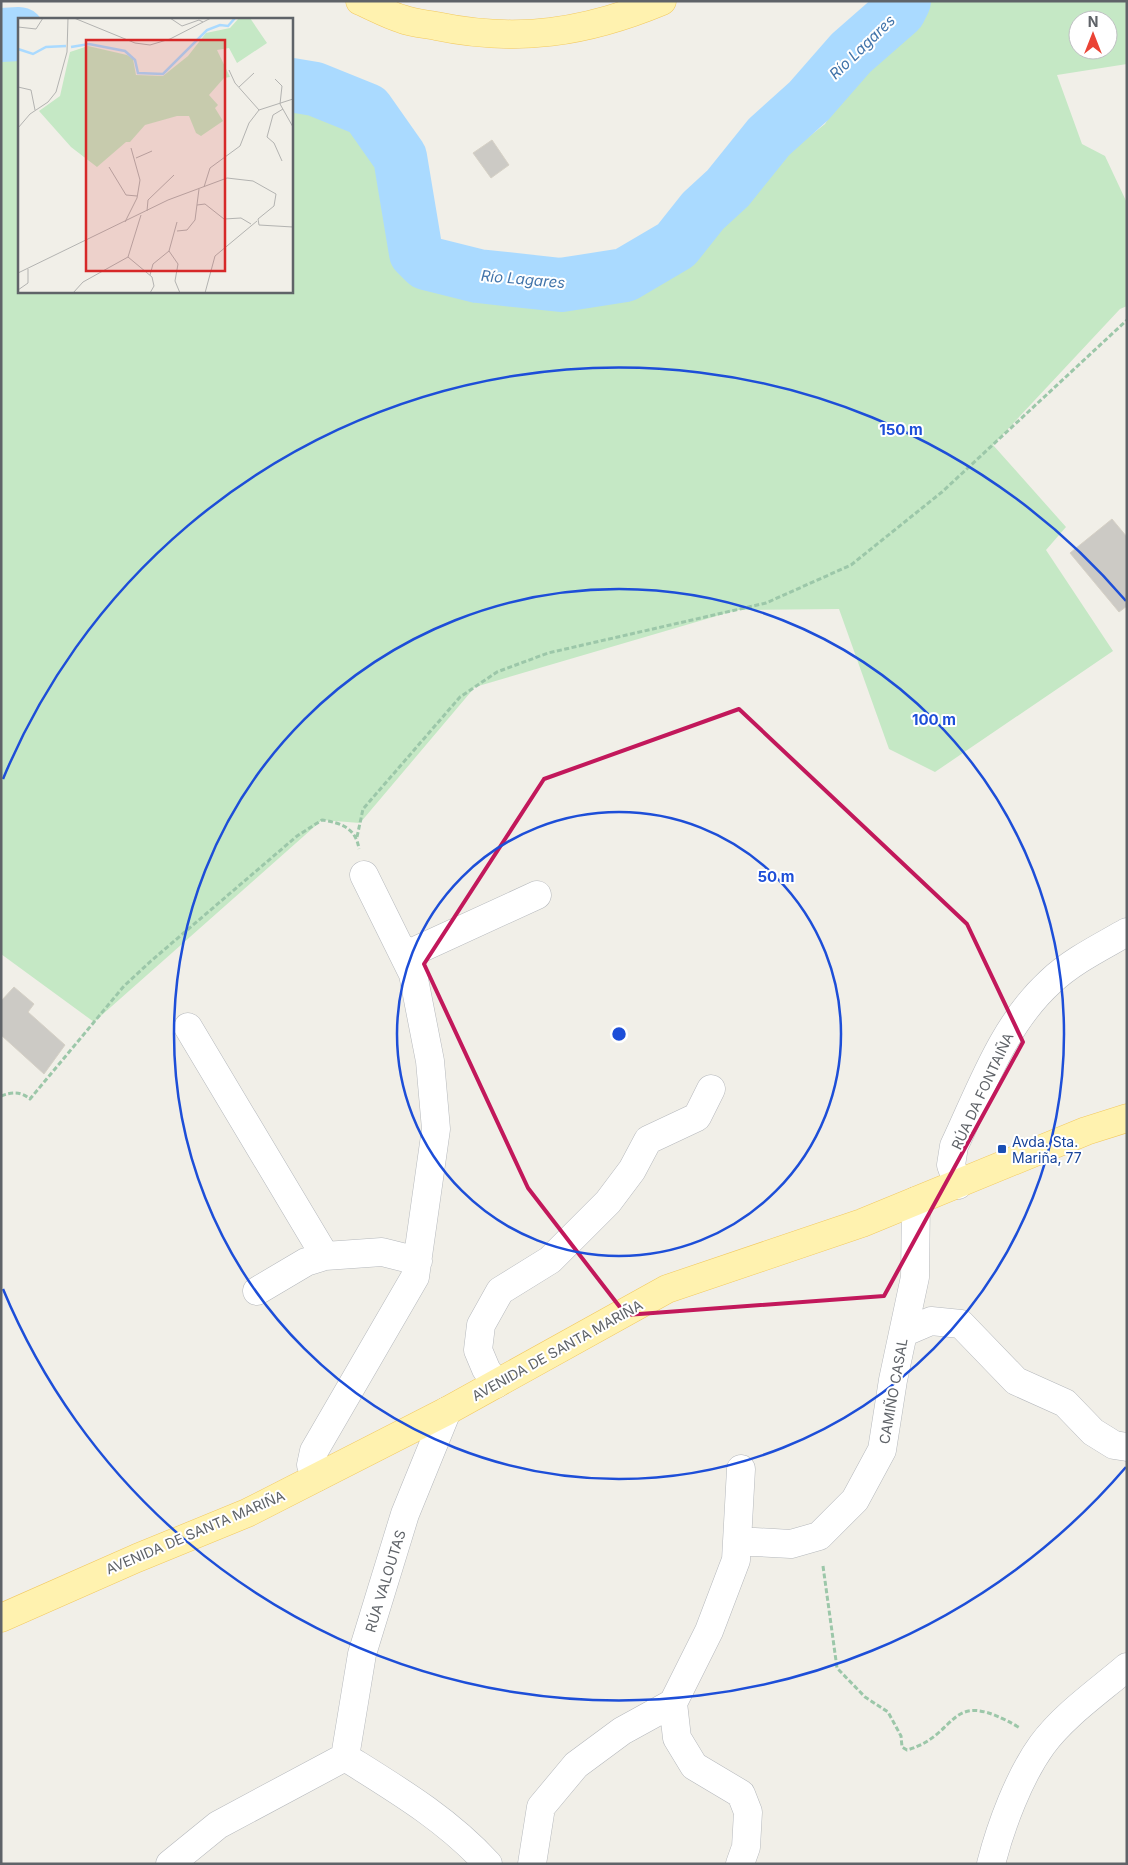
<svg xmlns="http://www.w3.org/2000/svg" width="1128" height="1865" font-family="Inter,sans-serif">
  <rect width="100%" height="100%" fill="#f1efe8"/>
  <path fill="#c5e8c5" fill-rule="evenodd" d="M927,1H1127V64L1057,75L1082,144L1105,156L1127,203V306L1120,309L993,445L1066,527L1046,550L1113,651L935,772L889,749L839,609L737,610L475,687L360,823L322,820L94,1022L1,954V50L19,49V291H291V106C305,109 322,111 336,117C387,139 395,178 398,229C399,250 396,261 411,278L453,279L547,295L622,291L651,283L674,270L704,239L726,203L750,192L770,158L801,143L825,124L838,102L925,8ZM1078,20H1108V50H1078Z"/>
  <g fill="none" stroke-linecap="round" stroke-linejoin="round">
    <path stroke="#aadaff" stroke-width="54" d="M1,35L19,34
      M291,85L315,89L367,110L400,157L416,253L426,263L478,276L561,285L625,275L676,245L703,211L728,188L769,137L809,101L851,53L899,11L904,1"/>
  </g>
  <path fill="#cccac5" stroke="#d6d1c6" d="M492,140L509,165L491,178L473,153Z
    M1112,519L1127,537V606L1119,612L1070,553Z
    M14,987L34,1004L28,1012L65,1045L44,1074L1,1035V1001Z"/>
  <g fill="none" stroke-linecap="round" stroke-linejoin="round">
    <g stroke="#b5b8bc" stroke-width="29">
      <path id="minor" d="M404,956L537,895
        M188,1027L325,1256L382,1252L418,1261
        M958,1185L951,1165L954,1146C981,1089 1003,1025 1050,982C1072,961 1101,947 1127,932
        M257,1291L306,1262L325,1256
        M903,1333L931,1321L961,1324L1016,1381L1065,1403L1093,1432L1114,1445L1127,1447
        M496,1384L486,1369L478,1350L481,1325L500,1291L550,1260L608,1202L632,1170L648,1140L697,1117L711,1089
        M317,1477L311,1465L314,1451L415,1277L436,1129L430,1061L413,974L364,875
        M737,1541L791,1544L819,1536L855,1500L882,1450L893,1380L915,1277L916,1201
        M345,1757L362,1654L405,1514L447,1411
        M345,1757C396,1789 447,1819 488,1864
        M170,1864L218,1825L345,1757
        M532,1864L541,1807L576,1765L622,1731L673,1703
        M740,1864L746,1847L748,1812L741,1794L694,1766L677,1738L673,1703L709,1631L736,1560L741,1469
        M991,1864C1001,1825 1019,1777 1042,1745C1064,1715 1099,1691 1127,1667"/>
    </g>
    <g stroke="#f2c960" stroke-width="29">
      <path id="major" d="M360,1C374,7 388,15 402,19C413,23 425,24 436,26C517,43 585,33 662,1
        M1,1618L137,1558L247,1513L447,1411L667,1289L862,1223L1086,1131L1127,1118"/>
    </g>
    <path stroke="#9cc7a9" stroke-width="3" stroke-dasharray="5 2.5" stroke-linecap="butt" d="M357,837L363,809L460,697L497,672L548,653L766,603L851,565L942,492L1127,320
      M1,1096C12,1092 20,1091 30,1099L124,986L151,961L297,836L322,820C341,823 356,828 359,849
      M823,1566L837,1668L865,1697L888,1712L901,1736L902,1747L907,1750C961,1735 946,1684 1020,1728"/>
    <use href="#minor" stroke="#fff" stroke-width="28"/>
    <use href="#major" stroke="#fff2af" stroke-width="28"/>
  </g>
  <path fill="none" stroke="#c2185b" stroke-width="4" stroke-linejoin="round" d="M739,709L967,924L1023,1042L884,1296L626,1315L528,1188L424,964L544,779Z"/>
  <g fill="none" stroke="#1d4ed8" stroke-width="2.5">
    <circle cx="619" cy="1034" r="222"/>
    <circle cx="619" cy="1034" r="445"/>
    <path d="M1126 1467A667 667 0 0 1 3 1289M3 779A667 667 0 0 1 1126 601"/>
  </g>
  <rect fill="#1a4fb4" stroke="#fff" stroke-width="2" x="997" y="1144" width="10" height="10" rx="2.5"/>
  <g text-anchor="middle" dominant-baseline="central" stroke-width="4" stroke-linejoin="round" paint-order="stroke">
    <g font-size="14" fill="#5f6368" stroke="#fff">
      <text transform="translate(982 1091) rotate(-65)">RÚA DA FONTAIÑA</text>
      <text transform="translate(557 1350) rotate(-29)">AVENIDA DE SANTA MARIÑA</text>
      <text transform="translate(893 1391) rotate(-80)">CAMIÑO CASAL</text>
      <text transform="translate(195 1532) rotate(-23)">AVENIDA DE SANTA MARIÑA</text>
      <text transform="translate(385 1581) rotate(-73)">RÚA VALOUTAS</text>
    </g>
    <g font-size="14" fill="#164399" stroke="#fff" text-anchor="start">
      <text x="1012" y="1141">Avda. Sta.<tspan x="1012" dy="16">Mariña, 77</tspan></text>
    </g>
    <g font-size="15" font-style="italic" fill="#4174aa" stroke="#fff">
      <text transform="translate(862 47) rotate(-44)">Río Lagares</text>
      <text transform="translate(523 279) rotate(5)">Río Lagares</text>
    </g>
  </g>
  <g transform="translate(18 18)">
    <rect width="275" height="275" fill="#f1efe8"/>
    <path d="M221,0H232L249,25L219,45L211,30L199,32L212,59L206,60L191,77L200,87L197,90L205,103L183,118L178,115L171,98H159L127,107L112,124H108L79,149L53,129L21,93L42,78L52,34L70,28L109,37L115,41L118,57L145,58L170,38L188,15L212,10Z" fill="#c5e8c5"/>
    <path fill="none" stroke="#aadaff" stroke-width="2.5" d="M53,29L71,26L107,33L117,42L120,55L145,56L189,12L202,7L210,8L217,0M0,31L15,36L28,29L48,28"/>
    <path fill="none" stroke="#b3b3b1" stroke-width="1" d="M56,0L117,25L132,27L152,21L193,0M152,0L164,8L181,2L185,4M0,9L18,11L25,0M211,52L217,65L241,92M257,61L264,68L262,86L275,109M0,69L13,72L17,92M221,69L236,55M0,110L12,96L30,84L38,74L49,34L50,0M118,140L134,133M264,143L256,125L249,119L255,97L265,91M91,149L108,177L119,178M186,169L192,150L222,128L231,105L241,92L275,81M179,187L187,186L206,201L223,200L233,206M129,193L130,182L156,157M107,204L119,180L122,162L113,130M159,204L151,233L160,246L157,263L162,275M159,213L169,212L177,202L181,171M110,239L134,259L136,268L132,275M110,239L123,197M0,255L150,182L209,160L235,163L258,176L256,188L240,201L241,207L275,209M132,257L135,246L151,233M0,272L10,265V251M55,275L65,264L110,239M187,275L197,238L239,203"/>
    <path fill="#d62828" fill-opacity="0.15" stroke="#d62828" stroke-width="2.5" d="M68,22H207V253H68Z"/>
    <rect width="275" height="275" fill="none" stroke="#5f6368" stroke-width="2.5"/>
  </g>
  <circle cx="619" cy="1034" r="8" fill="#1d4ed8" stroke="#fff" stroke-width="2.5"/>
  <g font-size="15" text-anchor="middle" font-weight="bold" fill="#1d4ed8" stroke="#fff" stroke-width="4" stroke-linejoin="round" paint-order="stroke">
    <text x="901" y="435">150 m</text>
    <text x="934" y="725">100 m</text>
    <text x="776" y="882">50 m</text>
  </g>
  <rect width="1128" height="1865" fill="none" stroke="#5f6368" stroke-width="5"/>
  <g transform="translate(1093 35)"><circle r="24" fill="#ffffff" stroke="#bfc1c3"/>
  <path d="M0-4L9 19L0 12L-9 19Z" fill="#ea4335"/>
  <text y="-8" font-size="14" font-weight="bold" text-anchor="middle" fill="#5f6368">N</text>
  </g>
</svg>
